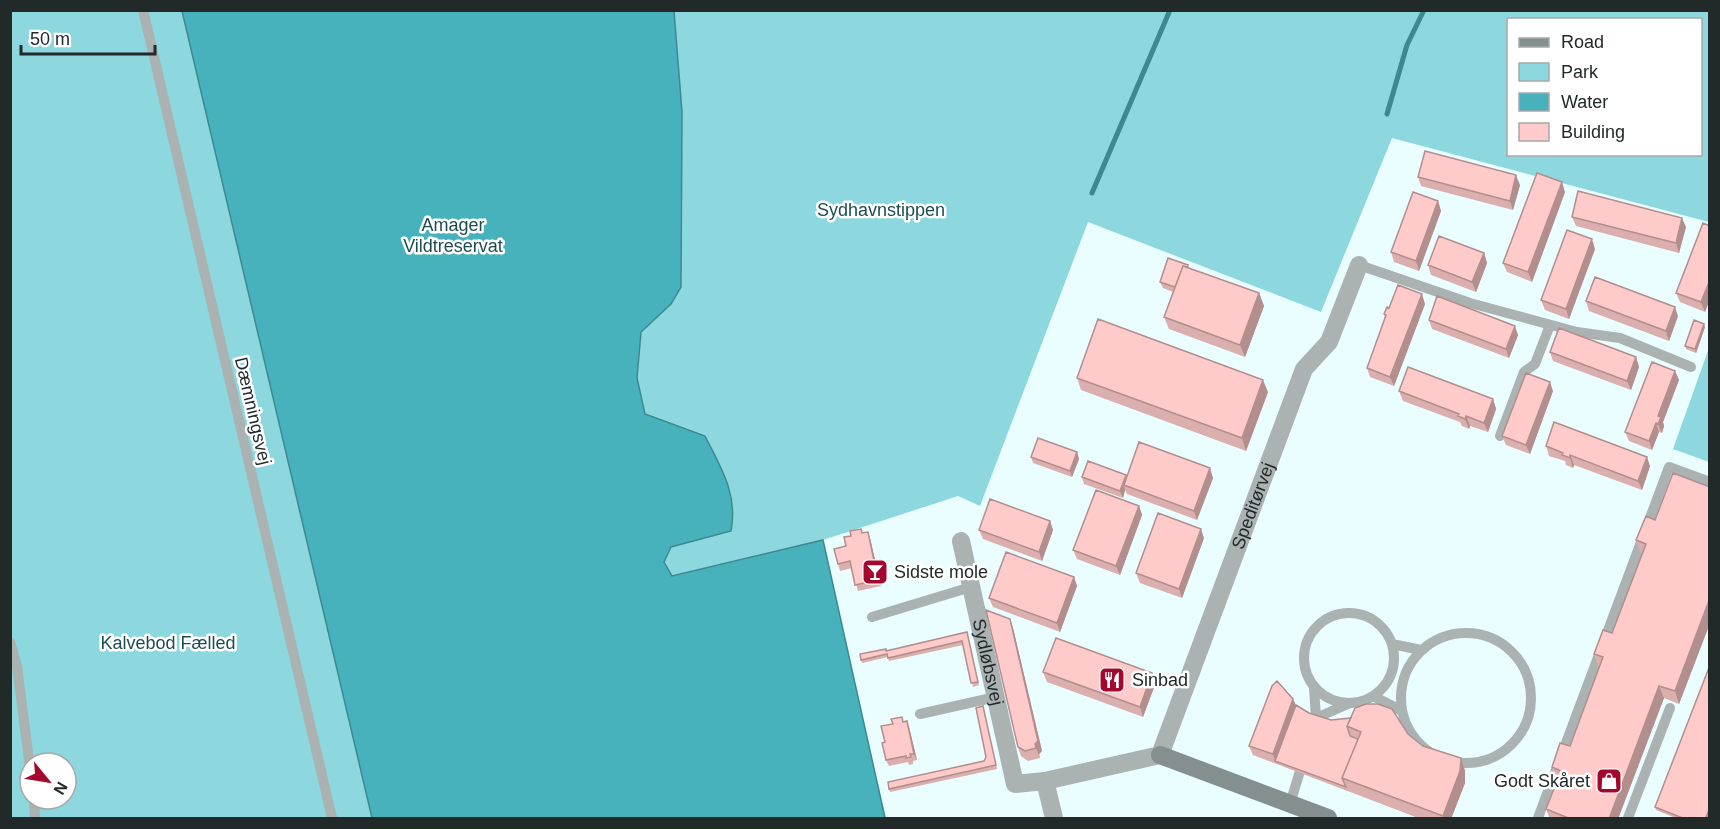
<svg xmlns="http://www.w3.org/2000/svg" width="1720" height="829" font-family="Helvetica,sans-serif">
  <rect width="100%" height="100%" fill="#eafdff"/>
  <path fill="#8dd7de" fill-rule="evenodd" d="M10,11H1709V222L1392,138L1321,312L1088,222L980,506L958,496L823,540L735,561L825,555L886,818H11ZM1508,20H1700V154H1508ZM30,763H66V799H30Z
    M1709,348V462L1673,449Z"/>
  <path fill="#48b2bc" stroke="#3d8990" stroke-width="1.5" d="M182,11H674L682,112L681,287L671,304L641,332L637,378L645,414L705,436C721,468 738,494 731,531L671,547L664,562L672,576L823,540L885,818H372Z"/>
  <g fill="none" stroke-linecap="round" stroke-linejoin="round">
    <path stroke="#3d8990" stroke-width="5" d="M1387,114L1407,45L1424,10
      M1092,193L1170,10"/>
    <path stroke="#aab2b2" stroke-width="10" d="M143,10L332,818
      M1359,265L1470,303L1577,332L1620,338L1691,367
      M1500,436L1524,372L1535,364L1550,325
      M1304 658a45 45 0 1 1 90 0a45 45 0 1 1-90 0Z
      M872,617L971,587
      M1401 698a65 65 0 1 1 130 0a65 65 0 1 1-130 0Z
      M10,642L17,666L30,768
      M1392,644L1421,650
      M1373,696L1402,711
      M920,714L996,697
      M1316,718L1348,704
      M1313,726L1316,718L1314,687
      M34,799L35,818
      M1290,804L1303,761
      M1538,818L1669,467L1710,482
      M1628,818L1670,708"/>
    <g stroke="#aab2b2" stroke-width="18">
      <path id="s1" d="M961,541L1015,784L1045,781L1160,755L1304,369L1329,342L1359,265"/>
      <path d="M1045,781L1054,818"/>
    </g>
    <path stroke="#848f90" stroke-width="18" d="M1160,755L1328,818"/>
  </g>
  <path fill="#daafae" d="M1418,177L1520,185L1513,210L1421,186Z
    M1565,192L1532,282L1507,272L1503,263Z
    M1438,201L1441,211L1419,271L1394,262L1391,252Z
    M1572,217L1686,227L1679,253L1576,226Z
    M1710,226V299L1705,312L1680,302L1676,293Z
    M1595,249L1569,319L1545,310L1541,300Z
    M1484,253L1487,263L1476,292L1431,275L1428,265Z
    M1188,265L1189,268L1259,293L1264,306L1245,357L1169,329L1164,317L1173,292L1163,288L1160,282Z
    M1586,301L1678,316L1669,341L1589,311Z
    M1425,304L1394,386L1370,377L1367,368L1385,318L1384,314L1389,308Z
    M1429,320L1518,335L1509,358L1432,329Z
    M1705,327L1696,353L1686,349L1685,346Z
    M1550,352L1636,357L1639,367L1631,390L1553,361Z
    M1675,371L1679,380L1663,422L1664,426L1662,433L1659,432L1652,450L1629,441L1625,432Z
    M1077,378L1268,392L1246,451L1081,390Z
    M1399,391L1493,399L1496,409L1488,432L1470,426L1469,429L1462,426L1460,422L1403,401Z
    M1553,391L1530,454L1506,445L1502,436Z
    M1546,446L1650,466L1642,490L1574,465L1573,468L1566,465L1565,461L1549,456Z
    M1077,452L1079,459L1072,477L1033,463L1031,457Z
    M1126,475L1213,478L1197,520L1127,494L1125,490L1123,498L1084,484L1082,477Z
    M1710,487V623L1679,704L1664,698L1618,819H1550L1546,809L1558,780H1556L1552,767L1570,746L1600,667L1598,666L1594,654L1612,633L1642,553H1641L1636,540L1655,520Z
    M1139,506L1142,515L1120,575L1077,559L1073,550Z
    M1050,521L1053,530L1042,561L983,539L979,530Z
    M861,529L862,533L870,538L881,586L858,591L852,568L840,571L838,564L851,536Z
    M1204,538L1182,598L1140,583L1136,573Z
    M1074,577L1077,586L1060,632L993,607L989,598Z
    M1013,628L1042,751L1039,754L1040,758L1028,761L1021,756L1018,747Z
    M968,636L979,685L973,687L963,645L889,661L888,657L862,663L861,660L886,651Z
    M1710,665V814L1708,819H1678L1656,810L1655,807Z
    M1043,672L1152,673L1156,682L1143,717L1047,682Z
    M1293,699L1296,705L1309,713L1331,720L1408,734L1423,746L1461,758L1465,771V783L1451,819H1421L1253,755L1249,746Z
    M984,710L997,769L890,792L889,789L984,761L986,757Z
    M902,717L903,721L909,727L917,760L913,761V764L909,765L908,762L889,766L886,760L885,742L893,724Z"/>
  <path fill="#b28e8d" d="M1516,175L1520,185L1513,210L1510,201Z
    M1562,182L1565,192L1532,282L1528,272Z
    M1438,201L1441,211L1419,271L1416,261Z
    M1682,218L1686,227L1679,253L1676,243Z
    M1592,239L1595,249L1569,319L1566,309Z
    M1484,253L1487,263L1476,292L1472,282Z
    M1710,280V299L1705,312L1701,302Z
    M1259,293L1264,306L1245,357L1240,345Z
    M1422,294L1425,304L1394,386L1390,377Z
    M1675,307L1678,316L1669,341L1666,331Z
    M1704,324L1705,327L1696,353L1695,349Z
    M1515,326L1518,335L1509,358L1506,349Z
    M1636,357L1639,367L1631,390L1627,381Z
    M1675,371L1679,380L1663,422L1664,426L1662,433L1658,424V416Z
    M1263,380L1268,392L1246,451L1242,438Z
    M1550,382L1553,391L1530,454L1526,445Z
    M1493,399L1496,409L1488,432L1484,423Z
    M1466,416L1470,426L1469,429L1465,419Z
    M1656,423L1659,432L1652,450L1649,441Z
    M1077,452L1079,459L1072,477L1070,471Z
    M1570,455L1574,465L1573,468L1570,458Z
    M1647,457L1650,466L1642,490L1638,481Z
    M1210,468L1213,478L1197,520L1194,511Z
    M1126,475L1124,485L1125,490L1123,498L1120,491Z
    M1139,506L1142,515L1120,575L1116,566Z
    M1050,521L1053,530L1042,561L1039,552Z
    M1201,529L1204,538L1182,598L1179,589Z
    M868,532L870,538L881,586L878,580Z
    M1074,577L1077,586L1060,632L1057,623Z
    M1710,598V623L1679,704L1675,691Z
    M1010,619L1013,628L1042,751L1039,754L1040,758L1036,748Z
    M1152,673L1156,682L1143,717L1140,707Z
    M1659,686L1664,698L1618,819H1609Z
    M1293,699L1297,708L1275,761L1273,754Z
    M907,721L909,727L917,760L914,754Z
    M1461,758L1465,771V783L1451,819H1444L1443,816Z
    M1710,808V814L1708,819H1705Z"/>
  <path fill="#fecbca" stroke="#b28e8d" stroke-width="1.5" d="M1425,151L1516,175L1510,201L1418,177Z
    M1537,173L1562,182L1528,272L1503,263Z
    M1578,191L1682,218L1676,243L1572,217Z
    M1413,192L1438,201L1416,261L1391,252Z
    M1703,223L1710,226V280L1701,302L1676,293Z
    M1567,230L1592,239L1566,309L1541,300Z
    M1439,236L1484,253L1472,282L1428,265Z
    M1168,258L1188,265L1187,267L1183,266L1175,287L1160,282Z
    M1183,266L1259,293L1240,345L1164,317Z
    M1595,277L1675,307L1666,331L1586,301Z
    M1398,285L1422,294L1390,377L1367,368L1386,315L1384,314L1387,307L1389,308Z
    M1437,296L1515,326L1506,349L1429,320Z
    M1098,319L1263,380L1242,438L1077,378Z
    M1694,320L1704,324L1695,349L1685,346Z
    M1559,328L1636,357L1627,381L1550,352Z
    M1652,362L1675,371L1658,416L1661,417L1658,424L1656,423L1649,441L1625,432Z
    M1408,367L1493,399L1484,423L1466,416L1465,419L1458,416L1459,414L1399,391Z
    M1526,373L1550,382L1526,445L1502,436Z
    M1554,422L1647,457L1638,481L1570,455V458L1562,455L1563,453L1546,446Z
    M1038,438L1077,452L1070,471L1031,457Z
    M1139,442L1210,468L1194,511L1124,485Z
    M1088,461L1126,475L1120,491L1082,477Z
    M1673,473L1710,487V598L1675,691L1659,686L1609,819H1571L1546,809L1561,771L1552,767L1560,743L1570,746L1603,657L1594,654L1603,630L1612,633L1646,544L1636,540L1646,516L1655,520Z
    M1096,490L1139,506L1116,566L1073,550Z
    M990,499L1050,521L1039,552L979,530Z
    M1158,513L1201,529L1179,589L1136,573Z
    M861,529L862,533L868,532L878,580L855,585L850,561L838,564L834,549L846,546L844,537L851,536L850,531Z
    M1006,552L1074,577L1057,623L989,598Z
    M986,610L1010,619L1038,741L1035,744L1036,748L1025,751L1018,747Z
    M967,632L978,682L971,683L962,641L888,658L887,654L861,660L860,654L886,649V651Z
    M1056,638L1152,673L1140,707L1043,672Z
    M1710,665V808L1705,819H1685L1655,807Z
    M1277,681L1293,699L1273,754L1249,746L1272,686Z
    M1366,704H1378L1392,709L1408,734L1423,746L1461,758L1460,771L1443,816L1342,778L1361,732L1347,726L1355,708Z
    M1296,705L1309,713L1331,720L1351,718L1347,726L1350,736L1358,739L1342,778L1346,787L1275,761Z
    M983,706L996,765L889,789L888,782L984,761L986,757L976,708Z
    M902,717L903,722L907,721L914,754H910L911,757L906,758V756L886,760L882,743L885,742L881,726L893,724L891,719Z"/>
  <defs>
    <g id="bar-square" transform="scale(1.35)"><rect x="-9" y="-9" width="18" height="18" rx="4" fill="#a4072d" stroke="#fff"/><path d="M-6-5H6L.8 .8V4.5H3.5V6h-7V4.5H-.8V.8Z" fill="#fff"/></g>
    <g id="restaurant-square" transform="scale(1.35)"><rect x="-9" y="-9" width="18" height="18" rx="4" fill="#a4072d" stroke="#fff"/><path d="M-5-6h1v4h1v-4h1v4h1v-4h1v5L-1.5 .5V6h-2V.5L-5-1ZM5-6V6H3V1.5H1.5Q1.5-4 5-6Z" fill="#fff"/></g>
    <g id="shop-square" transform="scale(1.35)"><rect x="-9" y="-9" width="18" height="18" rx="4" fill="#a4072d" stroke="#fff"/><path d="M-5-2.5h2.3a2.7 3.5 0 0 1 5.4 0H5L5.5 6h-11ZM-1.5-2.5h3a1.5 2.3 0 0 0-3 0Z" fill="#fff"/></g>
  </defs>
  <g fill-rule="evenodd">
    <use href="#bar-square" x="875" y="572"/>
    <use href="#restaurant-square" x="1112" y="680"/>
    <use href="#shop-square" x="1609" y="781"/>
  </g>
  <g text-anchor="middle" dominant-baseline="central" stroke-width="5" stroke-linejoin="round" paint-order="stroke">
    <g font-size="18" fill="#1e4d51" stroke="#fff">
      <text x="881" y="210">Sydhavnstippen</text>
      <text x="453" y="225">Amager<tspan x="453" dy="21">Vildtreservat</tspan></text>
      <text x="168" y="643">Kalvebod Fælled</text>
    </g>
    <g font-size="18" fill="#222929" stroke="#fff">
      <text transform="translate(253 411) rotate(77)">Dæmningsvej</text>
      <text stroke="none"><textPath href="#s1" startOffset="663">Speditørvej</textPath></text>
      <text stroke="none"><textPath href="#s1" startOffset="124">Sydløbsvej</textPath></text>
    </g>
    <g font-size="18" fill="#222929" stroke="#fff" text-anchor="start">
      <text x="894" y="572">Sidste mole</text>
      <text x="1132" y="680">Sinbad</text>
      <text x="1590" y="781" text-anchor="end">Godt Skåret</text>
    </g>
  </g>
  <rect width="1720" height="829" fill="none" stroke="#222929" stroke-width="24"/>
  <rect x="1507" y="18" width="195" height="138" fill="#ffffff" stroke="#a7a9a9" stroke-width="1.5"/>
  <rect x="1519" y="38" width="30" height="9" fill="#848f90" stroke="#a7a9a9" stroke-width="1.5"/>
  <text x="1561" y="48" font-size="18" fill="#222929">Road</text>
  <rect x="1519" y="63" width="30" height="18" fill="#8dd7de" stroke="#a7a9a9" stroke-width="1.5"/>
  <text x="1561" y="78" font-size="18" fill="#222929">Park</text>
  <rect x="1519" y="93" width="30" height="18" fill="#48b2bc" stroke="#a7a9a9" stroke-width="1.5"/>
  <text x="1561" y="108" font-size="18" fill="#222929">Water</text>
  <rect x="1519" y="123" width="30" height="18" fill="#fecbca" stroke="#a7a9a9" stroke-width="1.5"/>
  <text x="1561" y="138" font-size="18" fill="#222929">Building</text>
  <g transform="translate(48 781) rotate(120)"><circle r="28" fill="#ffffff" stroke="#a7a9a9" stroke-width="1.5"/>
  <path d="M0-4.5L10 22L0 15L-10 22Z" fill="#a4072d"/>
  <text y="-9" font-size="16" font-weight="bold" text-anchor="middle" fill="#222929">N</text>
  </g>
  <path d="M21 45v9h134v-9" fill="none" stroke="#222929" stroke-width="3"/>
  <text x="30" y="45" font-size="18" fill="#222929" stroke="#ffffff" stroke-width="4.5" paint-order="stroke">50 m</text>
</svg>
